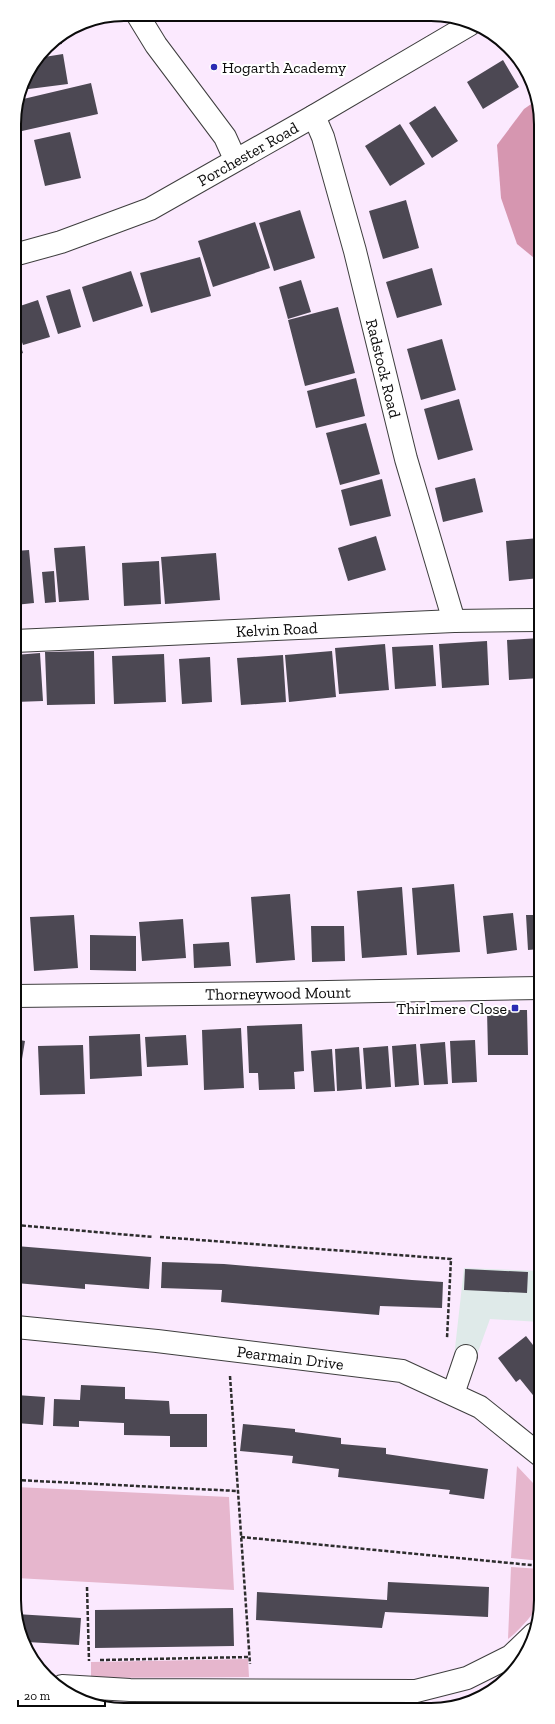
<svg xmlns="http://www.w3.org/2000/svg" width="555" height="1724" font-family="'Zilla Slab',serif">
  <rect width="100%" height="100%" fill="#fbe9fe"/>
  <path fill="#dfeae9" d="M464,1268L540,1271V1322L490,1319L470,1374L453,1366Z"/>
  <path fill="#e6b6cd" d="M517,1466L533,1483L541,1495V1561L511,1558Z
    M16,1487L229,1497L234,1590L16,1578Z
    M511,1567L541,1569C541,1578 543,1589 541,1598C538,1610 518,1632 508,1639Z
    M248,1659L249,1677L91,1678V1662Z"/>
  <path fill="#d696b0" d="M537,100L539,102V262L517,244L501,198L497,145L524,109Z"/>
  <path fill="#4c4853" d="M61,35L62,44L47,46L51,41Z
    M512,52L524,75L523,76L508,54Z
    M63,54L68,84L21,90L25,75L38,58Z
    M503,60L519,87L483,109L467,82Z
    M91,83L98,114L22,131L16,108L19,100Z
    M435,106L458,141L432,158L409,123Z
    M400,124L425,164L390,186L365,146Z
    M70,132L81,178L45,186L34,140Z
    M406,200L419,248L383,259L369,211Z
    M300,210L315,258L274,271L259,223Z
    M255,222L270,268L213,287L198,241Z
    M200,257L211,296L151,313L140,273Z
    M432,268L442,305L397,318L386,282Z
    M131,271L143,306L93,322L82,287Z
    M301,280L311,312L288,319L279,287Z
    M70,289L81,327L58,334L46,296Z
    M38,300L50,337L23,345L14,319V308Z
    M338,307L355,373L305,386L288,320Z
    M15,328L23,353L15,356Z
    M442,339L456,390L421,400L407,349Z
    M356,378L365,416L316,428L307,391Z
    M459,399L473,450L438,460L424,409Z
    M366,423L380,474L340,485L326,433Z
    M475,478L483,512L443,522L435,488Z
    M382,479L391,516L350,526L341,490Z
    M376,536L386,570L348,581L338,548Z
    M539,538L540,578L509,581L506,541Z
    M85,546L89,600L59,602L54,548Z
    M29,550L34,603L15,605V551Z
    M216,553L220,600L165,604L161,557Z
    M159,561L161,604L124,606L122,563Z
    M54,571L56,602L45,603L42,572Z
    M540,638V678L509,680L507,640Z
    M487,641L489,685L442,688L439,644Z
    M385,644L389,690L339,694L335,648Z
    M433,645L436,686L395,689L392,647Z
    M94,651L95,704L47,705L45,652Z
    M332,651L336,697L289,702L285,655Z
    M40,653L43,701L15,702V655Z
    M164,654L166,702L114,704L112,656Z
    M283,655L286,702L241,705L237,658Z
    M210,657L212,702L182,704L179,659Z
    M454,884L460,952L417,955L412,888Z
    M402,887L407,955L362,958L357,891Z
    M290,894L295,960L256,963L251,897Z
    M513,913L517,950L487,954L483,916Z
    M74,915L78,968L34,971L30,917Z
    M526,915H540V949L528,950Z
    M183,919L186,958L142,961L139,922Z
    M311,926H344L345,961L312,962Z
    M90,935L136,936V971L90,970Z
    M229,942L231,966L194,968L193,944Z
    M487,1010H527L528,1055H488Z
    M537,1017H540V1046H539Z
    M302,1024L304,1071L294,1072L295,1089L259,1090L258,1073H249L247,1026Z
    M241,1028L244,1088L204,1090L202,1030Z
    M140,1034L142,1076L90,1079L89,1036Z
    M186,1035L188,1065L147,1067L145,1037Z
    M15,1039L25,1041L20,1071L15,1070Z
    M475,1040L477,1082L452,1083L450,1041Z
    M445,1042L448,1084L424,1085L420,1044Z
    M416,1044L419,1085L395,1087L392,1046Z
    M83,1045L85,1094L40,1095L38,1046Z
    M388,1046L391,1087L366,1089L363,1048Z
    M359,1047L362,1089L337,1091L335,1049Z
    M332,1049L335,1091L314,1092L311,1051Z
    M16,1246L151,1257L149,1289L85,1284V1289L16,1283Z
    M162,1262L224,1264L412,1280L443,1282L442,1308L380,1306L379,1315L221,1302L222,1290L161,1288Z
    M465,1269L528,1272L527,1293L464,1290Z
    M526,1336L540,1354L541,1405L520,1379L516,1382L498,1358Z
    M81,1385L125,1387V1399L169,1401L170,1414H207V1447H170V1436L124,1435V1423L79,1421V1427L53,1426L54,1399L80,1400Z
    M16,1395L45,1397L43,1425L16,1423Z
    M243,1424L295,1429V1432L341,1438V1444L386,1448V1454L488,1469L484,1499L449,1494L450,1490L338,1477L339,1469L292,1463L293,1456L240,1451Z
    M388,1582L489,1587L488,1617L385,1612L382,1628L256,1620L257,1592L387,1600Z
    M233,1608L234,1646L95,1648V1610Z
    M16,1614L81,1618L79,1645L27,1642L16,1622Z"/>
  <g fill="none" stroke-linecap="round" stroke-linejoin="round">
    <g stroke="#3e3e3e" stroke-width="24">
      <g id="minor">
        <path d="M137,14L156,45L225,137L235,159"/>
        <path id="s1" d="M314,116L323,137L355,251L406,459L454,621"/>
        <path id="s2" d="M14,255L61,242L150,209L314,116L469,25"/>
        <path id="s3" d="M15,641L454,621L540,620"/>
        <path id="s4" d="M15,996L276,993L540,988"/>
        <path id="s5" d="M16,1327L157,1341L402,1371L480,1407L541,1456"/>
        <path d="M453,1394L466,1356"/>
        <path d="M62,1686L130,1690L416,1691L467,1678L511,1656L534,1634"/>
      </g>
    </g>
    <path stroke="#2d2d2d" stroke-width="2.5" stroke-dasharray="4 2" stroke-linecap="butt" d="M16,1225L153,1237
      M160,1237L451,1259L447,1338
      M230,1376L250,1664
      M16,1480L238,1491
      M241,1537L541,1566
      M87,1587L89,1661
      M100,1660L249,1657"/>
    <use href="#minor" stroke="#fff" stroke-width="22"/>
  </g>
  <g fill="#2a2bb3" stroke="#fff" stroke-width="1.5">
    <circle cx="214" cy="67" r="4"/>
    <rect x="511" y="1004" width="8" height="8" rx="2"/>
  </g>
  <g text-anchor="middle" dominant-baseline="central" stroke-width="4" stroke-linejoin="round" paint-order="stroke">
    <g font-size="16" fill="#0b0b0b" stroke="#fff" text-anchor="start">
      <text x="222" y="67">Hogarth Academy</text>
      <text x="507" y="1008" text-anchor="end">Thirlmere Close</text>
    </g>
    <g font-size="16" fill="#0b0b0b" stroke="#fff">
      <text stroke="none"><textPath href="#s2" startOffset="256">Porchester Road</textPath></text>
      <text stroke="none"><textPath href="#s1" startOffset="262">Radstock Road</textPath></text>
      <text stroke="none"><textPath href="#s3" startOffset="262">Kelvin Road</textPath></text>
      <text stroke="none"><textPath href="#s4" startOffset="263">Thorneywood Mount</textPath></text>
      <text stroke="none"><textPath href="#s5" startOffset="276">Pearmain Drive</textPath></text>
    </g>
  </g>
  <path d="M0 0H555V1724H0ZM124 21H431A103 103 0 0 1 534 124V1600A103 103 0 0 1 431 1703H124A103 103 0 0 1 21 1600V124A103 103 0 0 1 124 21Z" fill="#fff" fill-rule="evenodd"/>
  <path fill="none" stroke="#0b0b0b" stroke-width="2" d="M124 21H431A103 103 0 0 1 534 124V1600A103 103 0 0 1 431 1703H124A103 103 0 0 1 21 1600V124A103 103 0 0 1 124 21Z"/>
  <path d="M18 1700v6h87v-6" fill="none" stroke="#0b0b0b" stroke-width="2"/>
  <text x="24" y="1700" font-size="12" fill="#0b0b0b" stroke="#ffffff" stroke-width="3" paint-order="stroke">20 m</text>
</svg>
